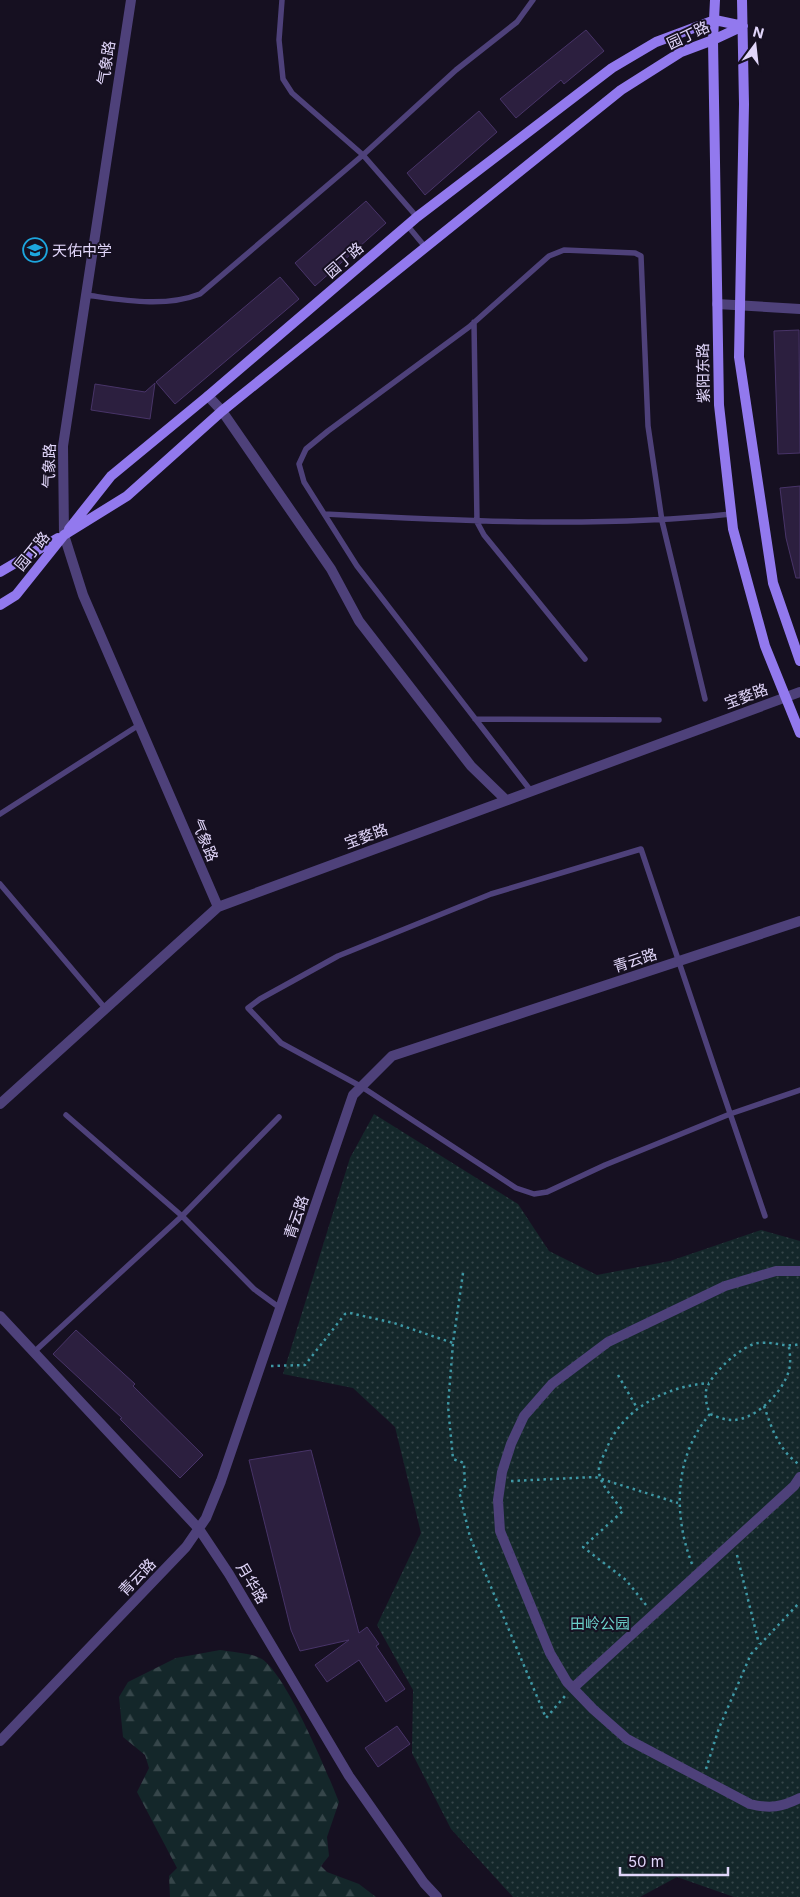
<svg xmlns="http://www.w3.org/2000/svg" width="800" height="1897" font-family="Inter,'Noto Sans SC',sans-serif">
  <defs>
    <pattern id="forest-firs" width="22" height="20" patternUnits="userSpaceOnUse" patternTransform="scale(1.25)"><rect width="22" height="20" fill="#14272a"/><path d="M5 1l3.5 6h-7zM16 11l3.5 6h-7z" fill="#36464a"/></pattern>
    <pattern id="park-dots" width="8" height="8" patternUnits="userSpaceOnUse" patternTransform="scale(1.25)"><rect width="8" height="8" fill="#14272a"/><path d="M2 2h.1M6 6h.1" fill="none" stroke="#36464a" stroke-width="1.8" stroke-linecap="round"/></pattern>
  </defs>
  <rect width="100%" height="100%" fill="#161021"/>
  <path fill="url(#forest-firs)" d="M220,1650C232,1652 252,1653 262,1659C287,1676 327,1772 339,1802L327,1837L329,1856L321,1866L327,1872L359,1884L376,1897H170L169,1876L177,1868L137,1792L149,1768L145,1755L123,1737L119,1697L128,1682L176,1658Z"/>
  <path fill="url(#park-dots)" d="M374,1114L518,1204L549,1251L597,1275L670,1261L761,1230L800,1241V1897H734L677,1877L640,1897H513L451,1829L412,1753L413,1690L377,1625L421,1533L395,1427L353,1388L283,1374L350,1158Z"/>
  <path fill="#2c1f3f" stroke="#483468" d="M586,30L604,51L564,84L561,80L516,118L500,99Z
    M479,111L497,132L425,195L407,173Z
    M366,201L386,223L315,286L295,263Z
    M280,277L299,299L175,404L156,382Z
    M799,330L800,453L778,454L774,331Z
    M155,383L150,419L91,410L95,384L145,392Z
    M800,486V578H796L786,538L780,488Z
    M76,1330L135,1384L133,1386L203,1455L180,1478L120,1419L122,1418L53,1354Z
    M311,1450L359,1633L367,1627L379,1644L376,1646L405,1689L386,1702L359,1660L327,1682L315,1665L349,1640L300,1651L291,1630L249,1460Z
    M397,1726L410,1744L378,1767L365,1748Z"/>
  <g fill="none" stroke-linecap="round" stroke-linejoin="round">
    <path stroke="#3e98a5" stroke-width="2.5" stroke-dasharray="2.5 4" stroke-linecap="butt" d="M463,1273L453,1343L448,1406L453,1459L464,1463L465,1488L459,1491L470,1537L546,1718L565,1696
      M789,1347C790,1354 791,1363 789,1370C784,1390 760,1415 740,1419C729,1422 720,1418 710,1414C707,1406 705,1400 706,1391C709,1375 742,1345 758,1343C774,1341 785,1348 800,1344
      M271,1366L305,1365L345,1314L350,1313L394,1323L453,1343
      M618,1375L637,1408
      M764,1406C772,1429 779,1451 800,1465
      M511,1481L595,1477L678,1503
      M737,1555L759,1644
      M692,1564C673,1515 674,1456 710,1414
      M646,1605L626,1580L583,1547L623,1511C615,1500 600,1485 599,1472C598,1465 603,1457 606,1450C622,1409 666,1386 709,1383
      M706,1769L719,1728L751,1654L800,1602"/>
    <path stroke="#4e417a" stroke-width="5.5" d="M282,0L279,40L283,79L292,93L363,155L417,217
      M407,225L426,248
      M86,295C123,300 164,308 200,294L363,155L456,70L517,22L533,0
      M474,322L477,522L484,535L585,659
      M325,514C460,521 596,528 731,514
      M475,719L659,720
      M531,791L357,566L304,482L299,464L306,449L328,431L469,327L549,256L564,250L635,253L641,256L648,426L662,521L705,699
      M0,814L139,725
      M0,884L105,1008
      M66,1115L182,1216L254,1289L280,1308
      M765,1216C723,1094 682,971 641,849L491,894L338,956L260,999L248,1008L281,1043L362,1087L516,1188L534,1194L547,1192L605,1165L730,1114L800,1090
      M34,1352L182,1216L279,1117"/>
    <path stroke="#4e417a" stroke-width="10" d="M131,0L63,446L64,535L83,595L218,907
      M717,304L800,309
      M208,396L222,411L331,569L359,621L471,766L506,800
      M0,1104L218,907L800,692
      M800,1271H776L725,1286L608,1342L552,1384L524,1416L511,1444L502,1472L498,1500L500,1531L550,1653L567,1682L593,1709L627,1739L750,1804C770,1809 782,1807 800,1798
      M573,1688L794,1486L800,1477"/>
    <path stroke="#4e417a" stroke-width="10" d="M0,1316L199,1529L229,1574L349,1776L424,1883L437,1897
      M0,1741L186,1547L206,1518L221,1481L353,1095L392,1056L800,921"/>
    <path stroke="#9279ee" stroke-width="10" d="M715,0L713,40L719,405L733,529L765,646L800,733
      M742,0L744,104L739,357L773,583L800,661
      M69,529L111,476L208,396L417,217L612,68L656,42L715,20L743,26
      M0,572L58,538
      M0,605L16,595L64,535L127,496L222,411L621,90L681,52L713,40L743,26"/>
  </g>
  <defs>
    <g id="school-ring" transform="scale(1.25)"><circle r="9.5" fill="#161021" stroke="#1da6de" stroke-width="1.5"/><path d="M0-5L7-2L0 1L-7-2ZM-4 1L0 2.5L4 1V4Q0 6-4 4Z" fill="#1da6de"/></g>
  </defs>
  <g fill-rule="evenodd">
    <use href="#school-ring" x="35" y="250"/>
  </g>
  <g text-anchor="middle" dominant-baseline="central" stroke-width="4" stroke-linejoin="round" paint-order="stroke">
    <g font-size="15" fill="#e1d6fa" stroke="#161021">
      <text transform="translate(688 35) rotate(-25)">园丁路</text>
      <text transform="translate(106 63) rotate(-81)">气象路</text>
      <text transform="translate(344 260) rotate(-41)">园丁路</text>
      <text transform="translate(703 373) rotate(-91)">紫阳东路</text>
      <text transform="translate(49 466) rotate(-89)">气象路</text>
      <text transform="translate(32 551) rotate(-51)">园丁路</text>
      <text transform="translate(746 696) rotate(-20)">宝婺路</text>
      <text transform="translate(366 836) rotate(-20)">宝婺路</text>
      <text transform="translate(205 840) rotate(67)">气象路</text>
      <text transform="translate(635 960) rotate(-18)">青云路</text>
      <text transform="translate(296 1217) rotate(-71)">青云路</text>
      <text transform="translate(137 1577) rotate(-46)">青云路</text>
      <text transform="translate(252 1583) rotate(59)">月华路</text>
    </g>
    <g font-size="15" fill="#e1d6fa" stroke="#161021" text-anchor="start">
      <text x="52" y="250">天佑中学</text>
    </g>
    <g font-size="15" fill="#6bd0ca" stroke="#161021">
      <text x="600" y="1623">田岭公园</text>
    </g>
  </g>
  <g transform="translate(755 45) rotate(15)" stroke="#161021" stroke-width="4" paint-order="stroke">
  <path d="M0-4L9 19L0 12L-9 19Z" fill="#e1d6fa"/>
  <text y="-8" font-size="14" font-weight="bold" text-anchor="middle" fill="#e1d6fa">N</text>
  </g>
  <path d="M620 1867v8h108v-8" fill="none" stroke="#e1d6fa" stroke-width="2.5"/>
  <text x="628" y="1867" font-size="15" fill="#e1d6fa" stroke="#161021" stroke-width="4" paint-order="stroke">50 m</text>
</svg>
